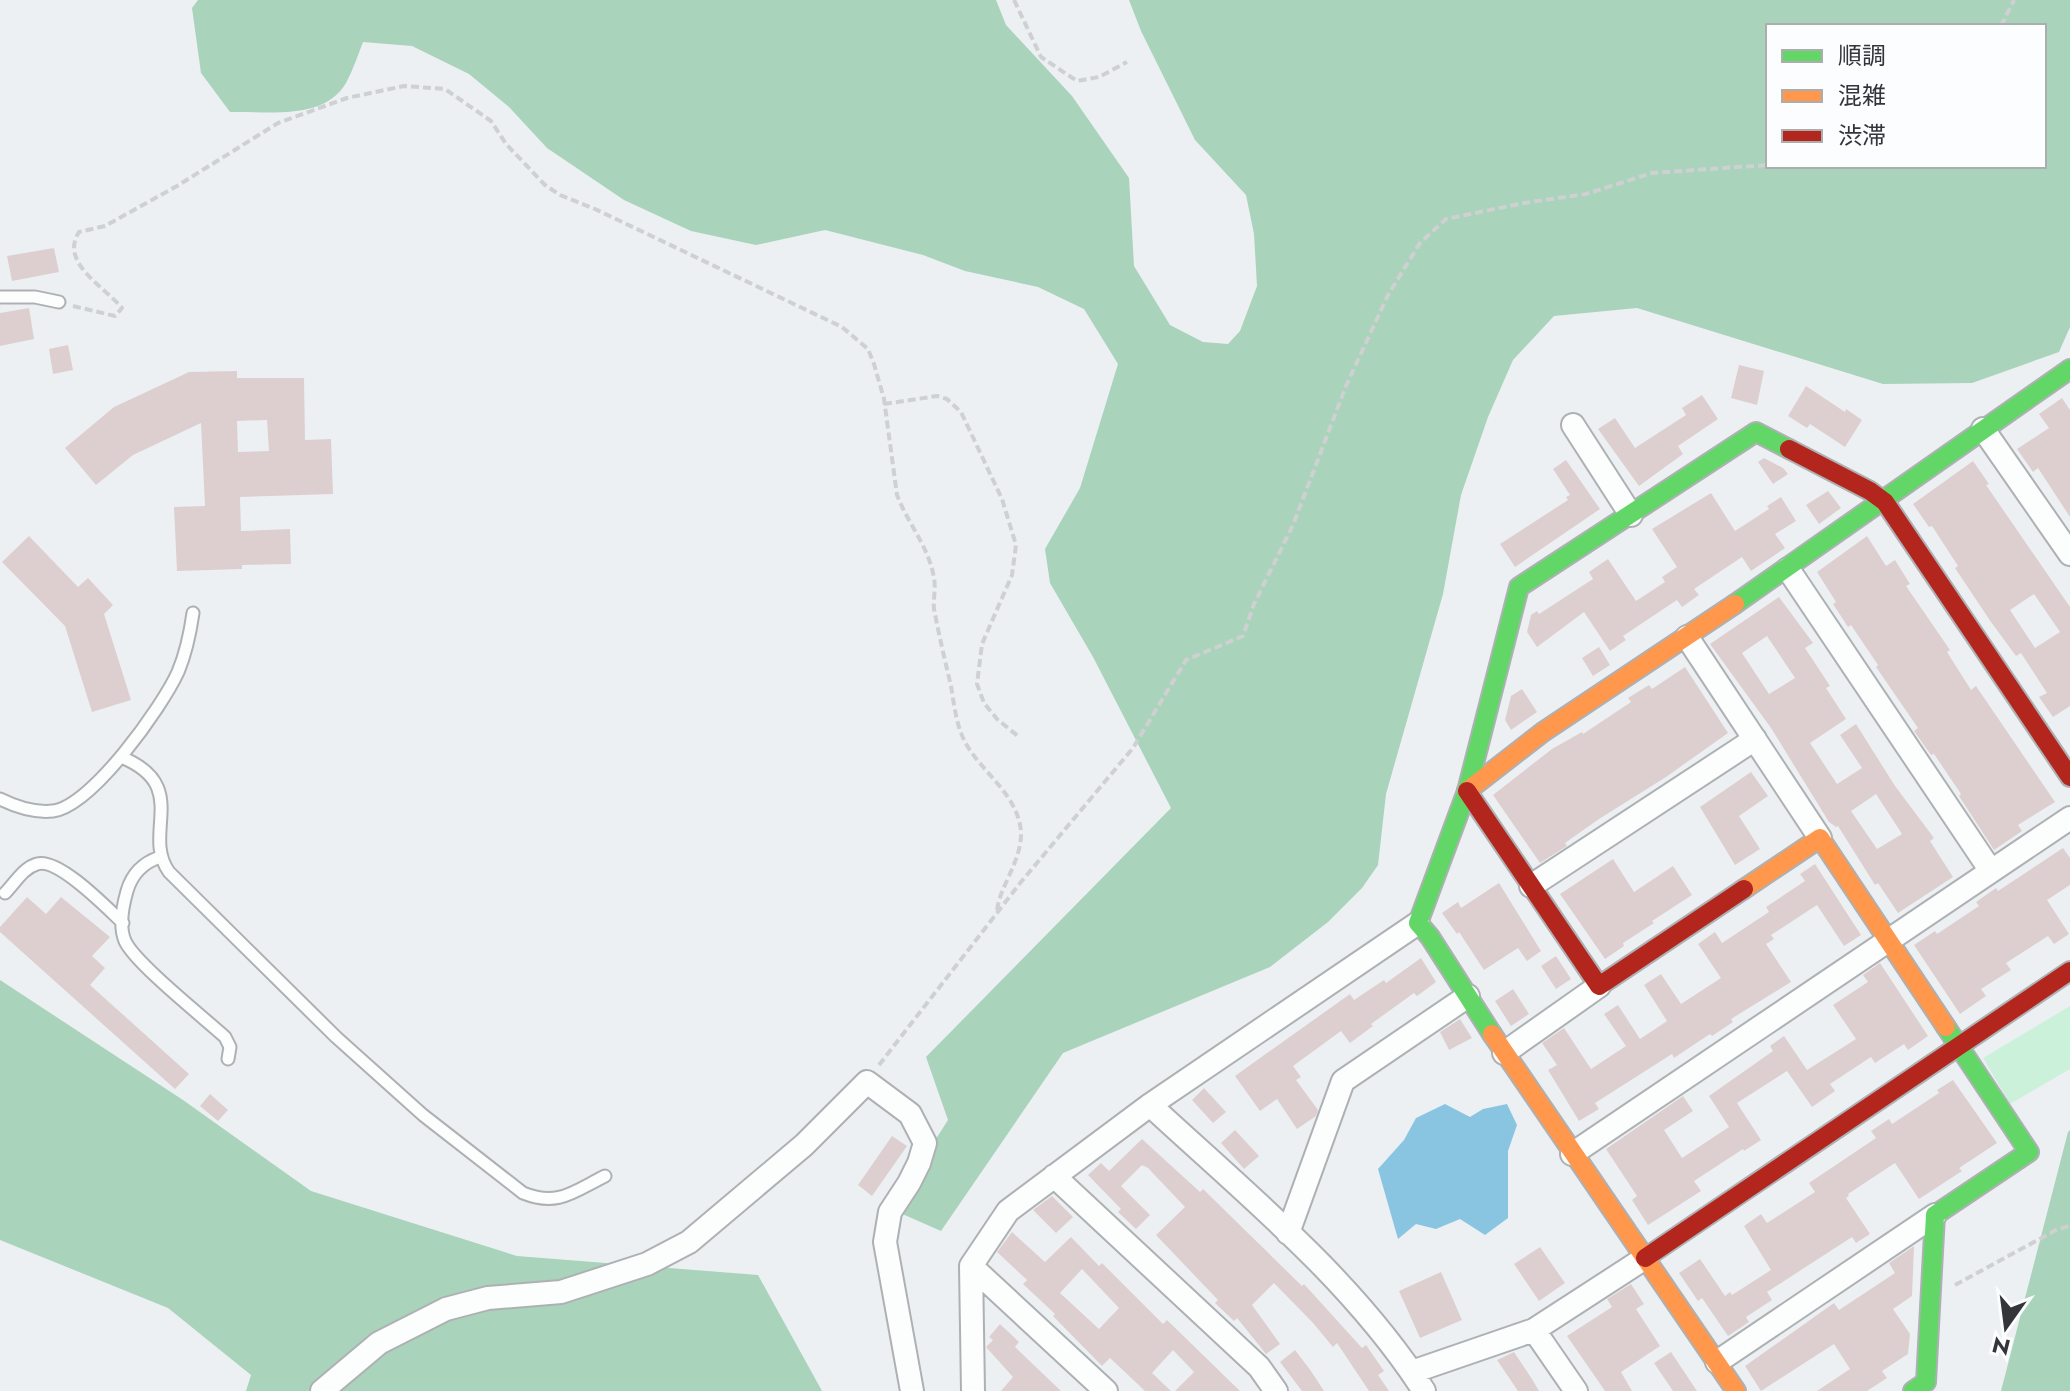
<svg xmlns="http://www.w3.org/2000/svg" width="2070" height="1391" font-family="Jost,'Noto Sans JP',sans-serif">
  <rect width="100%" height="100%" fill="#ecf0f3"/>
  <path fill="#ccf1da" d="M2070,1006V1069L2010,1104L1983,1058Z"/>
  <path fill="#aad3bb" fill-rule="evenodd" d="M198,0H996L1006,25L1072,96L1129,178L1134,266L1170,325L1203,342L1228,344L1240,331L1257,286L1254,234L1246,195L1195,140L1141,31L1129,0H2070V327L2059,352L1972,383L1883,384L1637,308L1554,316L1513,360L1488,417L1461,495L1443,594L1386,794L1378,865L1362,888L1328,922L1270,967L1063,1053L941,1231L891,1209L948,1120L926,1057L1171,808L1093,657L1050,583L1045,549L1080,488L1118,364L1084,309L1038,287L965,271L923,255L825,230L756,245L691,231L624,200L547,148L509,107L469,74L412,46L363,42C358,55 353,70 346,83C324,121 267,111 230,112L201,73L192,8ZM1768,26H2044V166H1768Z
    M0,980L183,1100L311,1191L517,1256L758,1275L822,1391H246L251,1375L168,1308L0,1240Z
    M2070,1130V1391H2001L2068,1132Z"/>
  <path fill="#89c5e1" d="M1445,1104L1470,1117L1483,1109L1507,1104L1517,1125L1508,1151V1218L1485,1235L1460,1219L1436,1229L1416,1224L1398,1239L1378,1169L1404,1140L1416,1118Z"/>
  <path fill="#ddcfcf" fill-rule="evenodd" d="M54,248L59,272L12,281L7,256Z
    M29,308L34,339L0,346V313Z
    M68,345L73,370L53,374L49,349Z
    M1739,365L1764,371L1757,405L1731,398Z
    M237,371V378H304L305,440L331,439L333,494L240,497L241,531L290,529L291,564L242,565V569L177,571L174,507L205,506L201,423L133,455L96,485L65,448L114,407L189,372ZM267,420L269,451L238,452L237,421Z
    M1806,386L1845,412L1846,409L1862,420L1845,447L1810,424L1807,428L1788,416Z
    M1702,395L1718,419L1678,446L1683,454L1639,486L1598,429L1615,418L1635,448L1686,415L1682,408Z
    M2062,398L2070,410V517L2038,468L2033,472L2017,449L2049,428L2039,414Z
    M1764,458L1783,468L1788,474L1773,484L1758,462Z
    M1566,460L1600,509L1515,567L1500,544L1568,500L1566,497L1570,495L1553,469Z
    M1973,461L1989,484L1986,485L2070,607V706L2053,717L2039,697L2047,693L2021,653L2016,656L1991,622L1955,568L1958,566L1932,526L1929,527L1913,504ZM2034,594L2060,632L2035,648L2010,610Z
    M1828,491L1841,508L1819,524L1806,505Z
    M1711,493L1735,531L1769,509L1767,506L1781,497L1796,521L1775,534L1785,548L1751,571L1742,557L1694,589L1699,595L1682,607L1677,600L1623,636L1626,640L1610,651L1584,612L1537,647L1527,632L1531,615L1537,611L1539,614L1593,579L1589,572L1608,559L1636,601L1665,582L1662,577L1677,567L1652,529Z
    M29,536L78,587L88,578L113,605L104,614L131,700L92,712L65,626L2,562Z
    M1867,536L1886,566L1895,560L1910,584L1906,586L1950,650L1947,652L1971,690L1976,686L2055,802L2018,825L2022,831L1994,850L1959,796L1961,794L1934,754L1931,755L1914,731L1918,728L1876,667L1878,665L1851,625L1848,627L1833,604L1836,602L1817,572Z
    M1779,597L1813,643L1805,648L1830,686L1826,688L1846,719L1810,743L1837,784L1862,768L1840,735L1856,724L1895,786L1934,838L1930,841L1953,877L1898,913L1878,883L1875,885L1838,826L1836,827L1829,822L1771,728L1710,644ZM1767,636L1795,678L1769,694L1742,653ZM1876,794L1902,834L1877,849L1851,811Z
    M1599,647L1610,665L1593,676L1582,658Z
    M1685,667L1728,733L1666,777L1599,819L1565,843L1567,846L1540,863L1493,795L1552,749L1582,732L1583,734L1631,702L1628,698L1649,685L1652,689Z
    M1522,689L1537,712L1511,730L1505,720L1511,696Z
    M1751,772L1768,796L1739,816L1760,849L1735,865L1700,807Z
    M2063,848L2070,858V885L2047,900L2069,934L2054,944L2048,936L2006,963L2011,970L1981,989L1986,996L1960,1014L1914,945L1935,931L1937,934L1979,906L1976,902L1996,888L1998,891Z
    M1613,859L1634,892L1673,866L1692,895L1652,921L1654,923L1623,943L1624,946L1605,959L1560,894Z
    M1815,864L1861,935L1844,946L1817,905L1771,935L1774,939L1766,944L1791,982L1731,1019L1733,1022L1712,1036L1710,1034L1674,1058L1672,1054L1595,1103L1599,1109L1579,1121L1548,1070L1557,1065L1542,1043L1564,1028L1591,1069L1626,1046L1604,1014L1618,1005L1640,1039L1667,1021L1644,985L1661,974L1681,1004L1721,978L1698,944L1715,932L1722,943L1769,912L1766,907L1805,881L1800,874Z
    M1499,883L1541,951L1527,961L1518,948L1484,970L1459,932L1457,934L1442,913L1458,902L1461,908Z
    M27,897L46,914L61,897L110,937L92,956L105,968L90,985L189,1074L175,1089L0,932V927Z
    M1556,956L1571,979L1556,989L1541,966Z
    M1421,958L1436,982L1417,996L1414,993L1371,1024L1373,1026L1350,1043L1341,1031L1293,1066L1301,1077L1296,1080L1318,1110L1316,1116L1297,1129L1277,1099L1260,1111L1235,1076L1350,994L1354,1000L1384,980L1386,983Z
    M1880,963L1928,1036L1908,1050L1904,1044L1875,1063L1871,1057L1830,1084L1835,1091L1812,1107L1787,1071L1737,1103L1761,1140L1744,1151L1743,1149L1694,1181L1701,1191L1648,1225L1632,1200L1637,1196L1606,1149L1683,1096L1693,1111L1664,1130L1682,1158L1729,1127L1709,1096L1773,1051L1770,1046L1784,1036L1807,1070L1856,1039L1833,1005L1868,982L1863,975Z
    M1513,989L1529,1014L1511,1026L1495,1001Z
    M1460,1019L1472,1038L1449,1050L1440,1032Z
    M1953,1080L1997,1143L1959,1168L1962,1171L1919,1199L1895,1163L1848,1194L1849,1196L1846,1198L1870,1234L1856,1243L1852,1237L1767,1292L1772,1300L1746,1317L1749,1322L1728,1336L1702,1298L1698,1301L1679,1273L1700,1259L1725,1296L1730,1292L1732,1295L1771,1270L1744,1226L1761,1214L1767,1223L1815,1192L1809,1183L1876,1138L1871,1131L1889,1119L1892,1124L1939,1093L1937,1090Z
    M1204,1088L1226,1112L1213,1123L1192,1100Z
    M210,1094L228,1110L218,1121L200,1106Z
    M1235,1130L1259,1156L1244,1169L1221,1143Z
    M892,1136L907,1146L872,1196L858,1185Z
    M1142,1139L1200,1192L1203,1189L1302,1286L1304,1284L1362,1348L1366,1345L1384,1371L1378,1375L1389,1391H1369L1337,1343L1333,1347L1313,1323L1274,1283L1252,1305L1280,1344L1266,1354L1237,1318L1234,1321L1215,1303L1218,1300L1156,1235L1185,1207L1148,1168L1142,1165L1121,1186L1150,1215L1136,1229L1118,1212L1121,1209L1088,1175L1101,1163L1109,1171Z
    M1052,1196L1073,1217L1056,1233L1033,1210Z
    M1012,1232L1045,1262L1071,1237L1099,1266L1102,1263L1163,1324L1167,1320L1240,1391H1175L1194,1372L1173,1350L1152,1373L1171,1391H1145L1110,1358L1102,1366L1053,1316L1055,1314L1023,1284L1027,1280L997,1252ZM1082,1269L1119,1308L1099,1329L1060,1293Z
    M1914,1246L1912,1296L1893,1309L1910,1334L1908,1354L1882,1371L1887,1378L1867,1391H1817L1850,1369L1834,1344L1761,1391L1745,1366L1834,1303L1839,1310L1895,1273L1889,1263Z
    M1540,1247L1565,1283L1539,1301L1514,1264Z
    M1441,1272L1462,1320L1420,1338L1399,1291Z
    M1631,1284L1644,1304L1636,1309L1660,1346L1621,1372L1632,1391H1605L1567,1336L1612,1307L1607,1299Z
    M1000,1324L1019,1342L1015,1347L1061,1391H1001L1013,1377L986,1347L993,1340L989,1337Z
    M1295,1350L1311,1371L1324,1391H1302L1280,1362Z
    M1514,1352L1532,1379L1539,1391H1518L1497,1360Z
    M1671,1352L1697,1391H1673L1654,1363Z"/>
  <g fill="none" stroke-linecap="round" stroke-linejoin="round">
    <g stroke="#aeb1b3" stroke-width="15">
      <path id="lane" d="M0,297H35L59,302
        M121,757C192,786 141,833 169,872L336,1037L423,1115L523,1193C558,1207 573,1192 605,1176
        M0,799C16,807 35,813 53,811C92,806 162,707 178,672C186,653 190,634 193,613
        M160,857C142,863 132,874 127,891C123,905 119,927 125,941C135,963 203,1017 225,1037L230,1047L228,1059
        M5,893C15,883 23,868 37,864C58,857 107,908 123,923"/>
    </g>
    <g stroke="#aeb1b3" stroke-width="26">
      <path id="street" d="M1573,425L1631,515
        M1983,429L2070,554
        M1788,569L1991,871
        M1687,637L1820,838
        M1531,886L1755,739
        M1504,1053L1599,986
        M1150,1105C1246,1194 1353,1280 1424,1391
        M1572,1154L2070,818
        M1054,1176L1259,1367L1276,1391
        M1288,1233L1343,1081L1468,996
        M971,1266L1106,1391
        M1534,1330L1576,1391
        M1717,1362L1935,1215
        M1412,1372L1534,1330L1645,1258
        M322,1391L379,1343L446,1309L488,1298L561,1292L647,1264L689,1242L804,1145L867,1082L910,1114L925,1143L919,1163L909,1183L890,1212L885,1242L912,1391
        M973,1391L971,1266L1008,1211L1150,1105L1418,923"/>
    </g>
    <g stroke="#aeb1b3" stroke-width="22">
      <path id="fast" d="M1735,604L2070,369
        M1492,1034L1430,937L1418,923L1467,791L1519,587L1756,432L1789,449
        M1913,1391L1926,1382L1935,1215L2029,1152L1946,1027"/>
    </g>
    <g stroke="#aeb1b3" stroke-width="22">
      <path id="slow" d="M1467,791L1543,732L1735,604
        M1744,889L1820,838L1946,1027
        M1492,1034L1736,1391"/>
    </g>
    <g stroke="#aeb1b3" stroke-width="22">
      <path id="jam" d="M1789,449L1870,491L1885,502L2070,777
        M1467,791L1599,986L1744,889
        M1645,1258L2070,971"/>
    </g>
    <path stroke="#cfd0d1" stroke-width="4" stroke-dasharray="8 4" stroke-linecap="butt" d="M1014,0L1041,57L1077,81L1099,77L1127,62
      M2001,26L2014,0
      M73,306L115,316L122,308C105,287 59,263 79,232L105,226L177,186L278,123L347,98L404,86L445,89L491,121L506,144L545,185L560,195L595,209L842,327L868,349L874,364L884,399L897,495C908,524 929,547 934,578C936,588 933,599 934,609C939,635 945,661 951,686C954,704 956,723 964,740C980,772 1018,793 1021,832C1022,862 997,890 997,913
      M884,404L937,396L947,399L961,412L1002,499L1016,545L1012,575L982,644L977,684L984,703L997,719L1019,737
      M879,1065L1021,882L1133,748L1186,660L1243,636L1254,604L1293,525L1346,386L1388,295L1420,243L1446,219L1524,203L1586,194L1652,173L1768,165
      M1955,1285L2058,1229L2070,1226"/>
    <use href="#lane" stroke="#fcfdfd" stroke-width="11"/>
    <use href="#street" stroke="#fcfdfd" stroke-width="22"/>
    <use href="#fast" stroke="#63d668" stroke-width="18"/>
    <use href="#slow" stroke="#ff974d" stroke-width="18"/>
    <use href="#jam" stroke="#b3261e" stroke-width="18"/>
  </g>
  <rect x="1766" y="24" width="280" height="144" fill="#fbfdfe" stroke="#abadaf" stroke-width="2"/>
  <rect x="1782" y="50" width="40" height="12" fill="#63d668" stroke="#abadaf" stroke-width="2"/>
  <text x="1838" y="64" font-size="24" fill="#333538">順調</text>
  <rect x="1782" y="90" width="40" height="12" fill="#ff974d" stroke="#abadaf" stroke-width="2"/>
  <text x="1838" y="104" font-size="24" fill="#333538">混雑</text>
  <rect x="1782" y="130" width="40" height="12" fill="#b3261e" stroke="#abadaf" stroke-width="2"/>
  <text x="1838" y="144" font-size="24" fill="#333538">渋滞</text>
  <g transform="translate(2006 1327) rotate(194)" stroke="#fbfdfe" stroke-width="6" paint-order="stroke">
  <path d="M0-6L14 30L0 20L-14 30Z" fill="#333538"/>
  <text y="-12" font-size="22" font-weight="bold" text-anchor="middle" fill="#333538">N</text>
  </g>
</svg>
